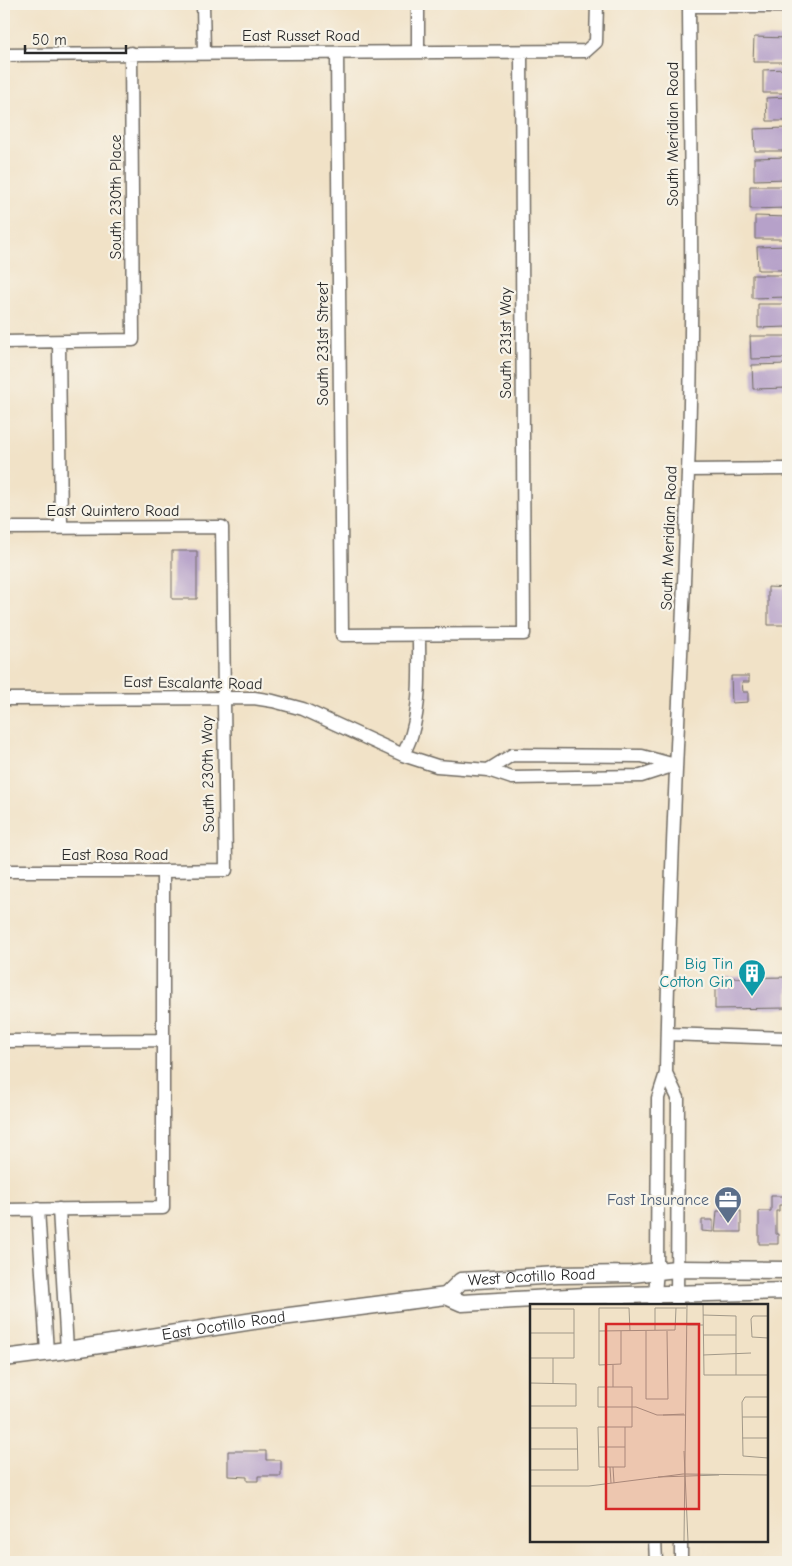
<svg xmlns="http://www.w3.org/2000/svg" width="792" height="1566" font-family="'Comic Neue',sans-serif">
  <rect width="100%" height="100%" fill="#f7f3e8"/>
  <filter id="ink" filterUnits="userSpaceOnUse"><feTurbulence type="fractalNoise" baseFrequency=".02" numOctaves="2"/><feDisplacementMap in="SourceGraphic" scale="10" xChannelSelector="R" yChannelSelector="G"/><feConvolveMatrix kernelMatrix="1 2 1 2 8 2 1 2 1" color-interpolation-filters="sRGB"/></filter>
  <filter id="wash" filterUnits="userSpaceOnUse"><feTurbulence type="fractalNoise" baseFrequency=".0096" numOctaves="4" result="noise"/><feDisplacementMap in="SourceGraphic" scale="20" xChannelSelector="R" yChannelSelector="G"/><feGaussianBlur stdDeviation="1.12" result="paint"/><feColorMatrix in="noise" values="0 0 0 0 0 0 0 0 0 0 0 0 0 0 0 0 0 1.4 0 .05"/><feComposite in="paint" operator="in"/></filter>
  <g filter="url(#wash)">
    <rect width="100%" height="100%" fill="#f1e2c7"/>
    <g id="blocks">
      <path fill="#b6a1c9" d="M754,37L788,38V62H753Z
        M788,69V93H763V70Z
        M788,97V121H767L766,98Z
        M788,128V151H755L754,129Z
        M788,157V179L754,180V158Z
        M750,186H788V208L750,209Z
        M755,216L788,217V239H755Z
        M788,246V270H758L757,247Z
        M752,275H788V297L752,298Z
        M758,304H788V327L758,328Z
        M750,336H788V358L751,359Z
        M788,364V388L753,389L752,365Z
        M172,551H197V599H172Z
        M768,587L788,588V625H768Z
        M731,676H749V682H742L743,692H748V702L732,703Z
        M788,977V1008L715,1009V985H725V978Z
        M771,1196H786V1205H779V1211H776V1234H778V1244H759V1211H771Z
        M730,1207H738V1211H741V1232H715L717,1211H723V1216H730Z
        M702,1220H713V1232L702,1231Z
        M228,1451H266V1460H281V1476H258V1481H247V1477L228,1476Z"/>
    </g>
  </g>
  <g filter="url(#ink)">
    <use href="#blocks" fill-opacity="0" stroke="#706b62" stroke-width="1"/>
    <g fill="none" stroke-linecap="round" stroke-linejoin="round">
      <g stroke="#706b62" stroke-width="15">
        <path id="minor" d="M203,4L204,53
          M418,4V52
          M689,6H788
          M337,53L342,635L524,634L521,52
          M4,55L586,51L596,42L597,4
          M4,342L133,340L131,53
          M59,342L61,527
          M688,470L788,469
          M4,528L222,527L226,870L163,871H4
          M4,699L254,698L273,701L303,709L403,755L437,766L488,770L512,778L641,776L675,765
          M403,755C406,748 410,741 412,733C421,702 419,667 419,635
          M488,770L512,755L642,756L675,765
          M667,1034L788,1038
          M4,1041L163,1040
          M666,1073L678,1098L677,1305
          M38,1209L47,1352
          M59,1209L67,1350
          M4,1210L163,1208V871
          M654,1305L657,1270L658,1098L666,1073C669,872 682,672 688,471C694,316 690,159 689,4
          M655,1540L656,1562
          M681,1540V1562"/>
      </g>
      <g stroke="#706b62" stroke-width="19">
        <g id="major">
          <path id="s1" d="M446,1296L461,1281L558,1275L632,1274L676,1269L788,1270"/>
          <path d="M446,1296L462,1303L586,1296L788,1291"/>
          <path id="s2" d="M4,1358L67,1350L266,1319L446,1296"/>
        </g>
      </g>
      <use href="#minor" stroke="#fff" stroke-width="12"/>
      <use href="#major" stroke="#fff" stroke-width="16"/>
    </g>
  </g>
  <defs>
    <g id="building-pin" transform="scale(1.4375)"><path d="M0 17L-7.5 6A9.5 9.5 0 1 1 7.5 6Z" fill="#0f9aa8" stroke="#f7f3e8"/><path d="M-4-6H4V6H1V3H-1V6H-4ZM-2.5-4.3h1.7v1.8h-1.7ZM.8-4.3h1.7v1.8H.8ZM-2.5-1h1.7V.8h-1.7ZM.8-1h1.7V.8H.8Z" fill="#fff"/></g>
    <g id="office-pin" transform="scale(1.4375)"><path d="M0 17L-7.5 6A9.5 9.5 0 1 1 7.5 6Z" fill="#5c6f8a" stroke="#f7f3e8"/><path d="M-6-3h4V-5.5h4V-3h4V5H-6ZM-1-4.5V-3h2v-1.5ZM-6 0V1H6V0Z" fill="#fff"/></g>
  </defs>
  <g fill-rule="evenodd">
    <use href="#building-pin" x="752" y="973"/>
    <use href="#office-pin" x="728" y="1200"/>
  </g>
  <g text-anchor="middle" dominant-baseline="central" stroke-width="4.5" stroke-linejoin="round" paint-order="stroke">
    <g font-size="16" fill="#2b2b2b" stroke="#f7f3e8">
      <text x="301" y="36">East Russet Road</text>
      <text transform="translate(673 134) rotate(-90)">South Meridian Road</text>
      <text transform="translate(116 197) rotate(-90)">South 230th Place</text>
      <text transform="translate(506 343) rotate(-90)">South 231st Way</text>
      <text transform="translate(323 344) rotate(-90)">South 231st Street</text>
      <text x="113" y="511">East Quintero Road</text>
      <text transform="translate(669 538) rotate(-88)">South Meridian Road</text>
      <text transform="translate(193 683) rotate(1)">East Escalante Road</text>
      <text transform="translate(208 774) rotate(-91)">South 230th Way</text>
      <text x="115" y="855">East Rosa Road</text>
      <text stroke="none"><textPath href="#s1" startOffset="92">West Ocotillo Road</textPath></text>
      <text stroke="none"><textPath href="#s2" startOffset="222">East Ocotillo Road</textPath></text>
    </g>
    <g font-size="16" fill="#0d838f" stroke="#f7f3e8" text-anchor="end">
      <text x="733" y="964">Big Tin<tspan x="733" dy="18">Cotton Gin</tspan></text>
    </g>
    <g font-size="16" fill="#4e5e75" stroke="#f7f3e8" text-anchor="end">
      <text x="709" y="1200">Fast Insurance</text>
    </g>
  </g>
  <g transform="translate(530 1304)">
    <rect width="238" height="238" fill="#f1e2c7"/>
    <path fill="none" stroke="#a29989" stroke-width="1" d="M173,0L174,71H238M0,5H44V54H0M173,11L206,12V71M238,12H223L221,15L222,33L238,34M157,21H173M125,26V4H156M69,27L145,26L146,4M91,27V60L69,61V4H99L100,27M116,27V95H138L137,27M0,29H44M173,31H206M173,51L221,49M23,54V79M83,61V83M0,79L46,80V102H0M238,93H215L212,98L213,152L238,154M133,111L154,110M212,113H238M95,123V163H69L68,123H102V83H68V103H106L127,111H155M0,124H47L48,166H0M212,134H238M69,143H95M0,145H47M154,147L158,237M80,163L81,179M83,163L84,179M128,173L189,171M0,182H59L153,170L238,171M154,237L157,0"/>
    <path fill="#d62828" fill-opacity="0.15" stroke="#d62828" stroke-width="2.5" d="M76,20H169V205H76Z"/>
    <rect width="238" height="238" fill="none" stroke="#2b2b2b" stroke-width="2.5"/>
  </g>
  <rect width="792" height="1566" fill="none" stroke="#f7f3e8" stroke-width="20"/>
  <path d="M25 45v8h101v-8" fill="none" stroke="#2b2b2b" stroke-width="2.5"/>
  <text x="32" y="45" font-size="15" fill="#2b2b2b" stroke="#f7f3e8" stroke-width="4" paint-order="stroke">50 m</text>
</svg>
